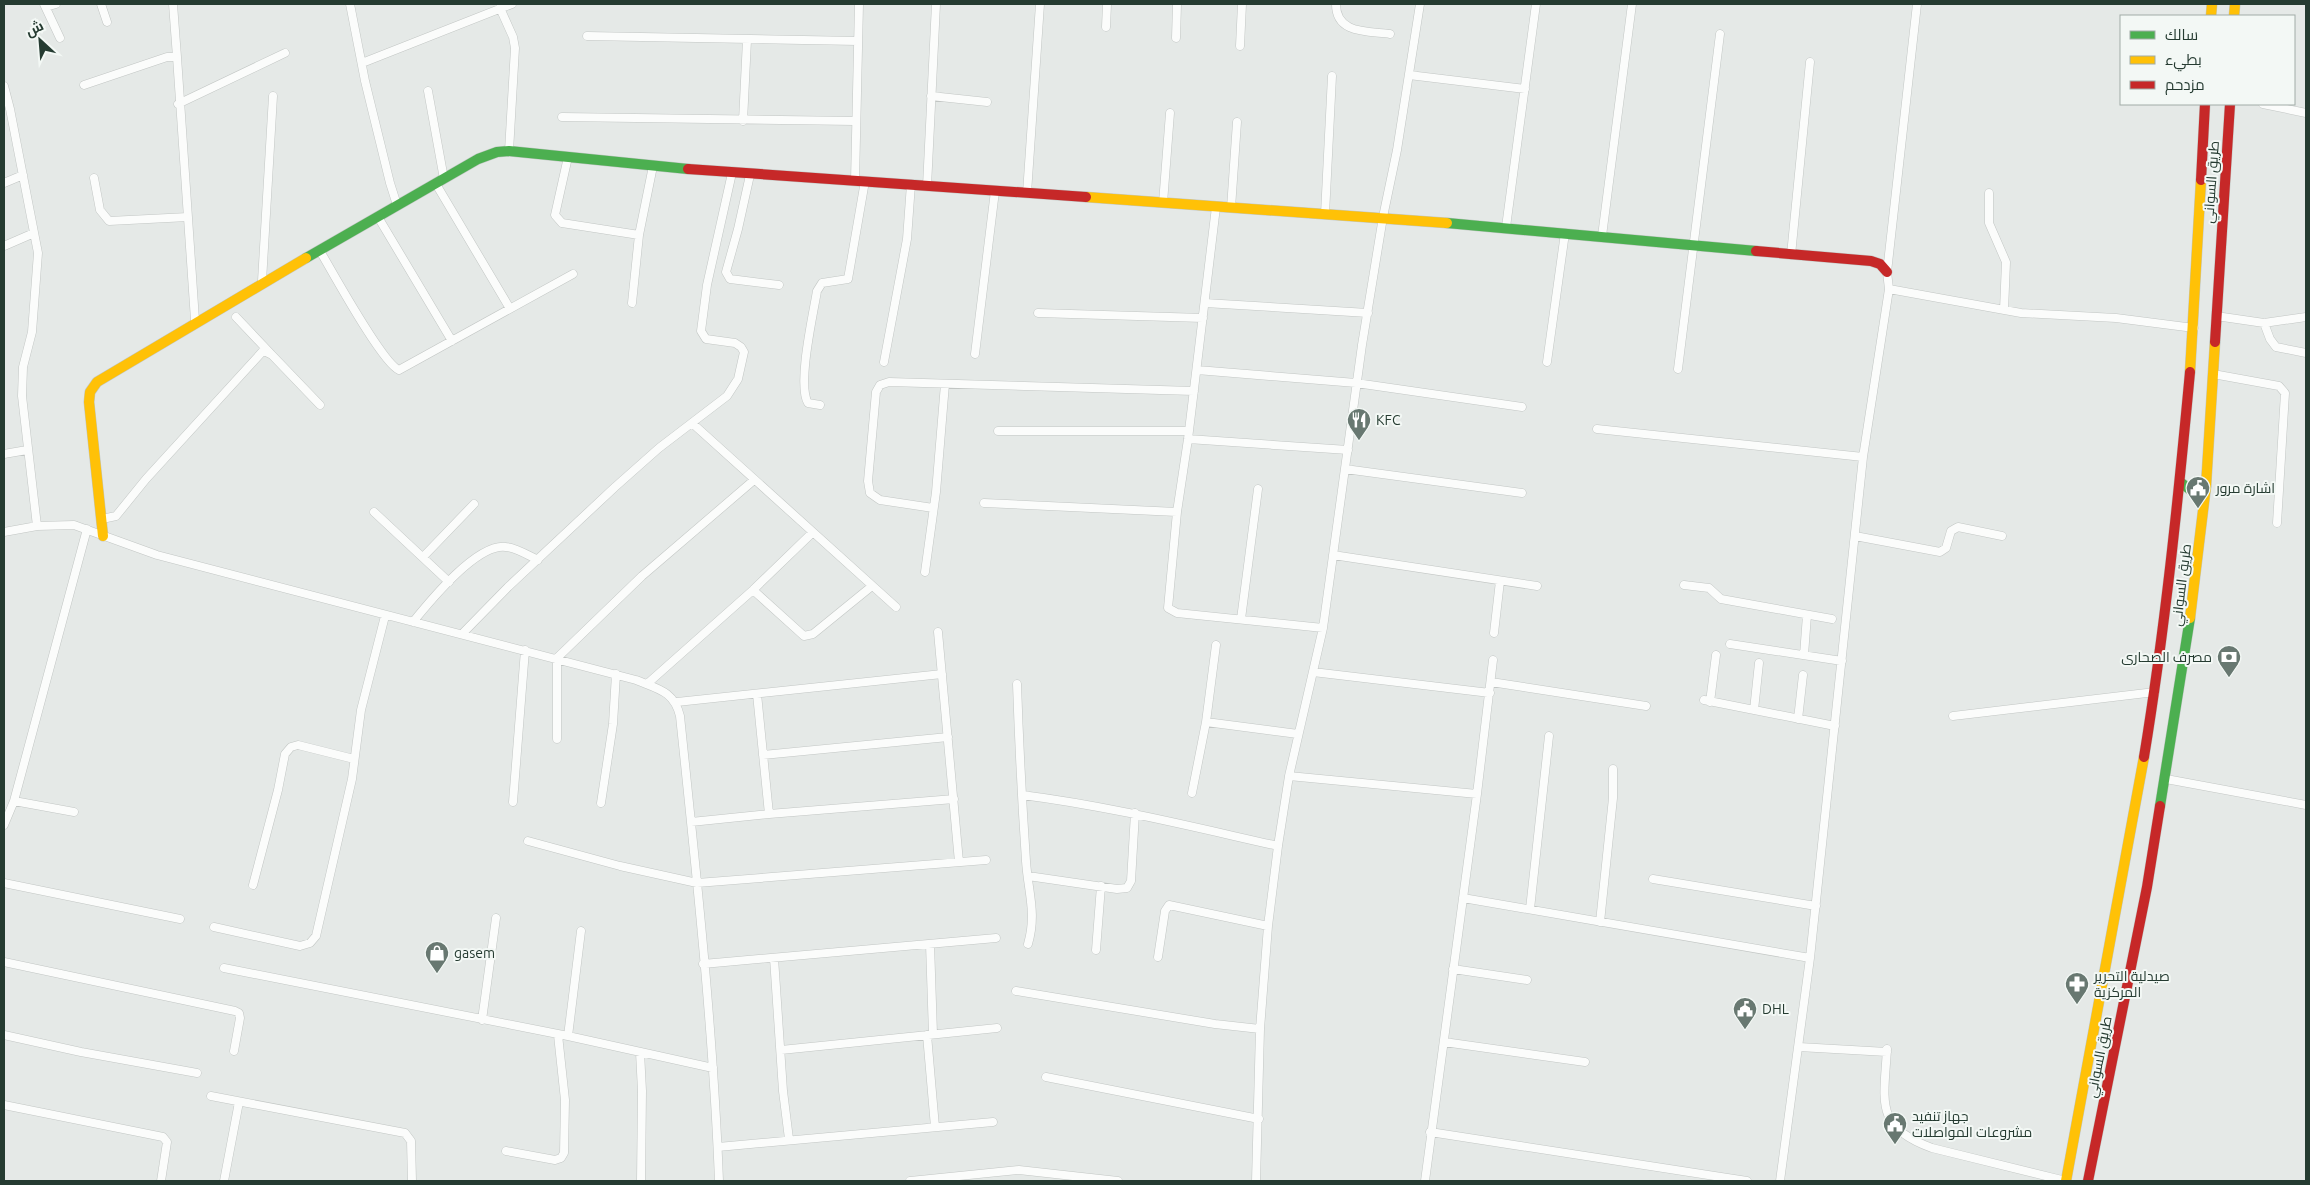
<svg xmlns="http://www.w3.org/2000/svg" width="2310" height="1185" font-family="Ubuntu,Cairo,sans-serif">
  <rect width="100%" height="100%" fill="#e5e9e7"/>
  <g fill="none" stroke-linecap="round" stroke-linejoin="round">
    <g stroke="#c2c6c4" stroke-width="9">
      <path id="street" d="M44,4L60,38
        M101,4L107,22
        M173,4L177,57
        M350,4L365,81L390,183L397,205
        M1336,4C1336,34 1367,31 1390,34
        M46,7L56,4
        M500,8L513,37L515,48L509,151
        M1106,27L1107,4
        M587,36L858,41
        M1176,38L1177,4
        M1240,46L1242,4
        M362,63L512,4
        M1409,75L1525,89
        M84,85L167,57H177L195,320
        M4,86L10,109L38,253L32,332L23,367L22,396L37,526
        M428,91L444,179
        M931,96L987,102
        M178,104L285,53
        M2263,104L2306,113
        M562,117L855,121
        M743,121L747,40
        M568,157L555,215L562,223L639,235
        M750,175L738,229L726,272L730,279L779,285
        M94,178L100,210L109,221L188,217
        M855,181L859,4
        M4,183L23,175
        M436,184L509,307
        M927,186L936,4
        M1027,193L1040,4
        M1989,193V223L2006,262L2004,310
        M1163,203L1170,113
        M1216,207L1188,439L1177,512L1168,608L1177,613L1323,628
        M1231,208L1237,122
        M1325,214L1332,76
        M378,217L452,341
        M1506,227L1536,4
        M1602,236L1632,4
        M4,246L34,233
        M320,251C332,271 382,363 399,370L573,274
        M1791,255L1810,62
        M262,281L273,96
        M1889,289L2021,313L2116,318L2194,328
        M632,303L639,235L653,166
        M1205,303L1368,313
        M1038,313L1203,318
        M2216,316L2264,323L2306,317
        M236,317L271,354
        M2264,323L2270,339L2276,347L2306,353
        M975,354L995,191
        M884,362L907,239L911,184
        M1547,362L1565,233
        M1678,369L1720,34
        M1197,370L1356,383L1522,407
        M2213,374L2279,386L2285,393L2277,523
        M820,405L808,403C797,385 813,315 817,291L822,283L848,279L865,181
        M692,423L896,607
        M1597,429L1863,457
        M998,431H1189
        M1188,439L1348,450
        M4,454L27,450
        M1345,469L1522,493
        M984,503L1177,512
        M933,508L880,500L870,493L868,481L876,392L880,385L889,382L1194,391
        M374,512L449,582
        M102,519L116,516L146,479L262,352H266L272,355L320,405
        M4,532L37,526L74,525L157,555L636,680C658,689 674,691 680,716C696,870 713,1026 719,1181
        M1855,536L1940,552L1946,548L1951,531L1958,527L2002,536
        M1333,555L1537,586
        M423,557L474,504
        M925,572L936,492L945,384
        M1684,585L1709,588L1721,599L1832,619
        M753,590L804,636L813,634L872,586
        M1241,619L1258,489
        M413,622C430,601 477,543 506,547C517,548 529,556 538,560
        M938,632L959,862
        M463,633L508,587L615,487L659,448L727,396L738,379L744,352L741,347L735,343L706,339L701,331L707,285L732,173
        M1494,633L1500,581
        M1730,644L1842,661
        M1804,655L1807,615
        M1313,672L1490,693
        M1491,682L1646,706
        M647,684L753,590L812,533
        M1017,684C1019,743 1022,802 1026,861C1028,892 1037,913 1028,944
        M1704,700L1835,726
        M677,702L942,674
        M1710,702L1716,655
        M1754,710L1759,663
        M1953,716L2155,692
        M1798,719L1803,675
        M1206,722L1298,734
        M557,739V658L642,576L754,480
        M763,755L948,737
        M1289,776L1477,794
        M2166,779L2306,805
        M1192,793L1206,722L1216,645
        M1022,795C1109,806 1193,827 1278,846
        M14,801L74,812
        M513,802L525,650
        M601,803L613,724L616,674
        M769,814L954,799
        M691,822L769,814L757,694
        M4,825L14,801L87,529
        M528,841L620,866L697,883L986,860
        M1028,876L1117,889L1127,888L1131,881L1135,813
        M1653,879L1816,906
        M4,883L180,919
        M253,885L278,790L285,754L291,747L298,745L354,759
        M1463,898L1810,958
        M1530,909L1549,736
        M1600,922L1613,798V769
        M214,927L300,946L310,943L316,936L352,779L361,710L385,616
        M930,944L933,1034
        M1096,950L1101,886
        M1158,957L1165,911L1169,905L1268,926
        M774,958L783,1091L789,1139
        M4,962L235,1011L239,1013L240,1018L234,1051
        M703,964L996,938
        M224,968L568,1036L713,1068
        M1453,969L1527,980
        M1016,991L1215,1024L1260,1029
        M482,1020L496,918
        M4,1035L81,1052L197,1073
        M927,1035L935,1127
        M568,1036L581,931
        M1444,1042L1585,1062
        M1799,1047L1887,1052
        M1887,1049C1884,1102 1874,1127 1932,1148L2066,1181
        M781,1050L997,1028
        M640,1052L642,1091L641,1181
        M1046,1077L1259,1119
        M211,1096L405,1133L411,1141L412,1181
        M4,1105L163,1137L167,1142L161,1181
        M1430,1132L1747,1181
        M718,1147L993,1122
        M506,1151L555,1160L561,1158L564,1153L565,1100L558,1035
        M224,1181L239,1102
        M910,1181L1019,1170L1118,1181
        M1256,1181L1260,1029L1268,926L1278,846L1289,776L1323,628L1362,345L1383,217L1397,150L1420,4
        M1425,1181L1477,794L1493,660
        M1780,1181L1810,958L1863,457L1889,289L1887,272L1917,4"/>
    </g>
    <g stroke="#c1c7c4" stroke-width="11">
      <path id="fast" d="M1447,223L1756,251
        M306,258L478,159L497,152L509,151L688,169
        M2180,482L2192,491L2206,486
        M2160,806L2190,618"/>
    </g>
    <g stroke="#c1c7c4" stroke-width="11">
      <path id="slow" d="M2211,16L2212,4
        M2234,16L2235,4
        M1086,197L1447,223
        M2190,372L2201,180
        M103,536L89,402L90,392L97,382L306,258
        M2190,618L2206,486L2215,342
        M2066,1181L2144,757"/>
    </g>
    <g stroke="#c1c7c4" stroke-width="11">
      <path id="jam" d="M688,169L1086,197
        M2201,180L2205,104
        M1756,251L1871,261L1880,264L1887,272
        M2215,342L2230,104
        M2144,757C2165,629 2178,501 2190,372
        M2088,1181L2147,887L2160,806"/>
    </g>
    <use href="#street" stroke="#fbfcfb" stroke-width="8"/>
    <use href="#fast" stroke="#4caf50" stroke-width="10"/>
    <use href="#slow" stroke="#ffc107" stroke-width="10"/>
    <use href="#jam" stroke="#c62828" stroke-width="10"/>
  </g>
  <defs>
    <g id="restaurant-pin" transform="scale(1.25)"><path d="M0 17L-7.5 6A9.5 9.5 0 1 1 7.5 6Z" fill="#687871" stroke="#f3f8f5"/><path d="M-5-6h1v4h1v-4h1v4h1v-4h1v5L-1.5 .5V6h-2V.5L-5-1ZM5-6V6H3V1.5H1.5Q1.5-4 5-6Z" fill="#fff"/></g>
    <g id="civic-pin" transform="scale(1.25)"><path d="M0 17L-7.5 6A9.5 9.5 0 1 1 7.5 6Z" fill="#687871" stroke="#f3f8f5"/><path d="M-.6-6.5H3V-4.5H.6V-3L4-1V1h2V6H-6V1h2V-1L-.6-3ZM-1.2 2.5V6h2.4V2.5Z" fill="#fff"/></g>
    <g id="bank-pin" transform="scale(1.25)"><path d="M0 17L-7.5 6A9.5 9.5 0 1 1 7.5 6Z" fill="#687871" stroke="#f3f8f5"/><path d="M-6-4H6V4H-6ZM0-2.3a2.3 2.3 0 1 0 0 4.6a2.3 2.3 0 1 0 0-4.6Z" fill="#fff"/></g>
    <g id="shop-pin" transform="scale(1.25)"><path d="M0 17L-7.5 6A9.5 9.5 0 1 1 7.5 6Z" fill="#687871" stroke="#f3f8f5"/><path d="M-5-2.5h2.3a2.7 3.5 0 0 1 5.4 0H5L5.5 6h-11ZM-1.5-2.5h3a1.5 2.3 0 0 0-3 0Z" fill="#fff"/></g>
    <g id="pharmacy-pin" transform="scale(1.25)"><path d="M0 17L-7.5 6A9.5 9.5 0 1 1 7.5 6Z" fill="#687871" stroke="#f3f8f5"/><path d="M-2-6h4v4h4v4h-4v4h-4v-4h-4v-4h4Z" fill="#fff"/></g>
  </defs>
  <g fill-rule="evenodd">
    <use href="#restaurant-pin" x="1359" y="420"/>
    <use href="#civic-pin" x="2198" y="488"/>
    <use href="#bank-pin" x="2229" y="657"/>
    <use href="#shop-pin" x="437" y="953"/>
    <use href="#pharmacy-pin" x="2077" y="984"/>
    <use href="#civic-pin" x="1745" y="1009"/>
    <use href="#civic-pin" x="1895" y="1124"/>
  </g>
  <g text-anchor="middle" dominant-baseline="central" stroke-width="4" stroke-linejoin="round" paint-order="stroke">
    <g font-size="14" fill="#253b31" stroke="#f3f8f5">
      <text transform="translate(2211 182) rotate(-86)">طريق السواني</text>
      <text transform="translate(2181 585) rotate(-83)">طريق السواني</text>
      <text transform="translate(2099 1057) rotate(-79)">طريق السواني</text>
    </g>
    <g font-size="14" fill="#253b31" stroke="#f3f8f5" text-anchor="start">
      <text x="1376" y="420">KFC</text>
      <text x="2216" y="488">اشارة مرور</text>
      <text x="2212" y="657" text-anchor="end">مصرف الصحارى</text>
      <text x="454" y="953">gasem</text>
      <text x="2094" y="976">صيدلية التحرير<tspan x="2094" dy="16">المركزية</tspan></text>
      <text x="1762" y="1009">DHL</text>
      <text x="1912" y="1116">جهاز تنفيد<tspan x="1912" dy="16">مشروعات المواصلات</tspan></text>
    </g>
  </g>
  <rect width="2310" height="1185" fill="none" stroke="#253b31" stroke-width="10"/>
  <rect x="2120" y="15" width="175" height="90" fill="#f3f8f5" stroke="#a1aca7"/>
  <rect x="2130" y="31" width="25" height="8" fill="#4caf50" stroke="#a1aca7"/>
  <text x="2165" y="40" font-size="15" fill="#253b31">سالك</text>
  <rect x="2130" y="56" width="25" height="8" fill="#ffc107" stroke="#a1aca7"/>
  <text x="2165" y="65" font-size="15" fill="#253b31">بطيء</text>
  <rect x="2130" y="81" width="25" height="8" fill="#c62828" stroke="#a1aca7"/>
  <text x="2165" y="90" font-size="15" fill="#253b31">مزدحم</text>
  <g transform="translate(40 40) rotate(334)" stroke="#f3f8f5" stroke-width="4" paint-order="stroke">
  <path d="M0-4L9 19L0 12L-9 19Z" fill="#253b31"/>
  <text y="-8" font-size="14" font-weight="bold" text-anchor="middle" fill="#253b31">ش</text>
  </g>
</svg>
